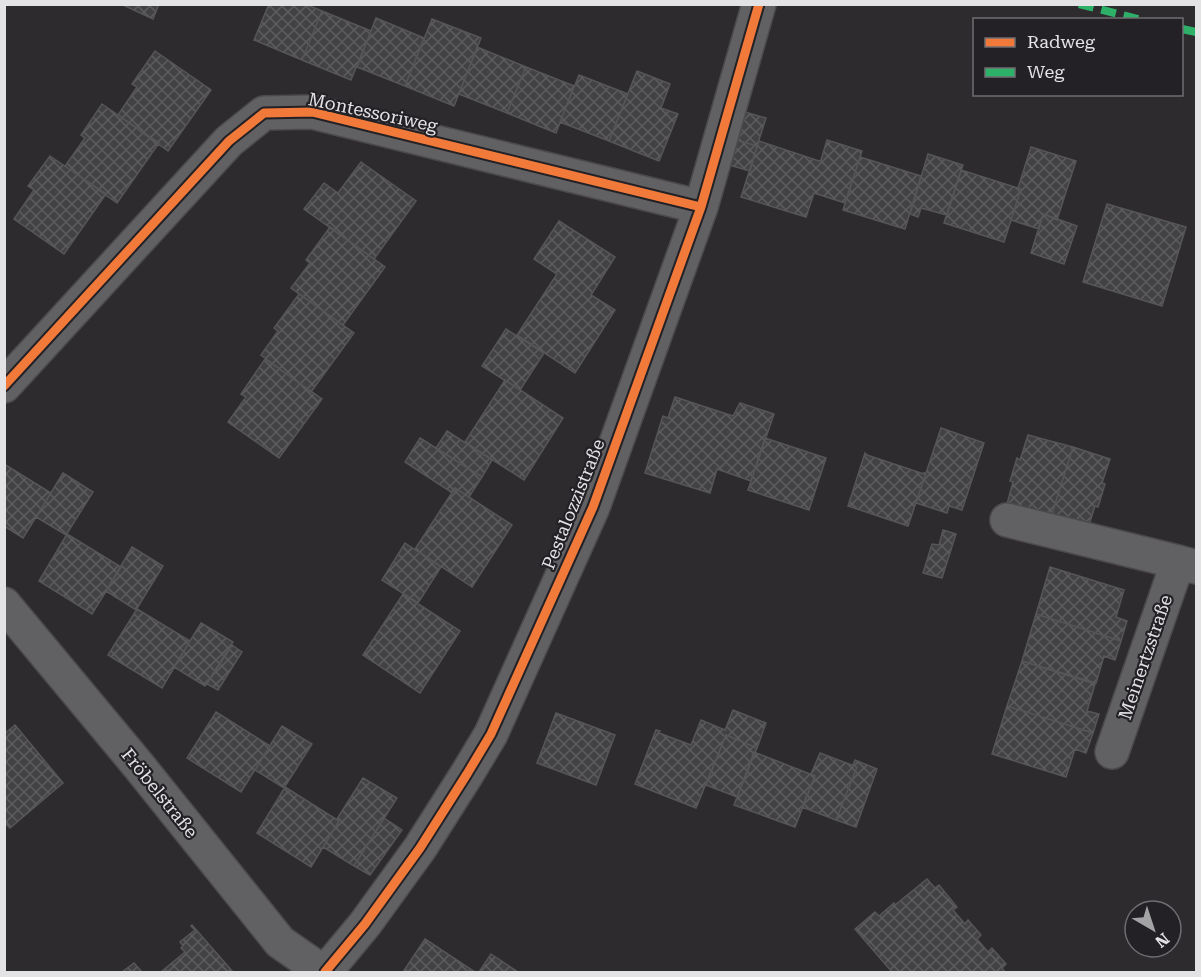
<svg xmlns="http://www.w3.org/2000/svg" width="1201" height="977" font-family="'Roboto Serif',serif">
  <defs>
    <pattern id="building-cross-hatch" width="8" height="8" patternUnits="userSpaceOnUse" patternTransform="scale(1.5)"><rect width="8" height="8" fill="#424144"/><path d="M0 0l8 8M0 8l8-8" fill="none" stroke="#5d5c5f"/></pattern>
  </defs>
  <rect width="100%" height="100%" fill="#2d2b2e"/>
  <path fill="url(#building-cross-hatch)" stroke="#565557" stroke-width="1.5" d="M121,4H159L153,19Z
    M269,4H305L322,11L302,60L254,40Z
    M322,11L371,31L351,80L302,60Z
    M376,18L424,38L405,86L357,67Z
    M432,19L481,38L454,106L405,86Z
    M477,47L526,67L507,113L459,94Z
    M155,51L211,90L168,151L118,115L137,87L132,84Z
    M526,67L574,86L556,133L507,113Z
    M637,71L670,84L661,108L678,114L659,161L609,141Z
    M579,75L628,94L609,141L560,122Z
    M102,104L159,143L117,203L65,166L85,138L81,135Z
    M745,112L766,118L757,146L736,140Z
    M736,140L757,146L750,171L729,165Z
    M827,140L862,151L845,203L814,193L806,217L741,197L759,141L819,161L821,160Z
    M1031,147L1076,161L1057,220L1043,214L1039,229L1011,220L1021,189L1018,188Z
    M928,154L963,165L947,215L921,208L918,217L910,214Z
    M50,156L106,194L64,254L14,219L34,190L28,186Z
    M860,157L921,176L905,229L843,210Z
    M361,162L416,201L374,259L304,209L324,183L338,193Z
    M961,170L1021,189L1004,242L944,223Z
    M1107,204L1186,227L1162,306L1083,282Z
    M1043,214L1077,226L1064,264L1031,253Z
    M559,221L615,257L591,295L615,310L575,373L517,335L557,274L534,259Z
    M330,227L385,267L343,325L291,288L310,263L306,260Z
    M299,294L354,333L311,392L261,355L278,331L274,328Z
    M506,329L544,353L520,390L482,366Z
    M265,359L322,399L279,458L228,422L246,397L241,394Z
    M505,380L563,418L524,480L465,442Z
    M675,397L733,416L740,403L774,414L751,481L717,469L710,493L645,473L663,416L668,418Z
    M941,428L984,443L962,510L949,506L947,513L916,503Z
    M447,431L492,460L482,477L436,448Z
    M1028,435L1073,447L1051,517L1007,504L1013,482L1010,481L1017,458L1020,460Z
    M420,438L482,477L469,497L455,488L451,492L405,462Z
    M765,438L826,458L809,510L748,490Z
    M1073,447L1110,459L1102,483L1105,484L1098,507L1095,506L1088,528L1051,517Z
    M865,453L867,455L924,474V473H926L908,526L848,506Z
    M4,464L51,493L23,538L4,526Z
    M63,473L93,492L66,535L36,517Z
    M455,488L512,525L472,587L415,549Z
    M943,530L956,534L942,578L923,573L932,544L939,545Z
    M67,534L121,567L92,614L39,581Z
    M405,543L441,567L418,603L382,580Z
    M132,547L163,566L136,610L106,591Z
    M1050,567L1124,590L1116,617L1127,621L1121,641L1036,614Z
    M403,594L460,631L420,693L363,655Z
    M137,609L190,641L162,688L108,655Z
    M1036,614L1121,641L1115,660L1104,656L1096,683L1022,661Z
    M201,623L233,642L205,686L174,667Z
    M232,645L242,652L218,690L207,684Z
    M1022,661L1095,684L1087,711L1099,714L1093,733L1007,706Z
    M1007,706L1093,733L1086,753L1075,749L1066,777L992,754Z
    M733,710L766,723L757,748L726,735L696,808L635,784L656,730L660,731L659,733L691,745L701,720L725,730Z
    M216,712L270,746L241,792L187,758Z
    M556,713L615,735L596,785L537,763Z
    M15,725L63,783L10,828L4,822V734Z
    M282,726L312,744L284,788L255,770Z
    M726,735L757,748L737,797L706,785Z
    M754,752L815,776L795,827L734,805Z
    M820,753L857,767L836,820L802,807L815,776L811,774Z
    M855,760L877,769L856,827L836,820L857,767L853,765Z
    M363,778L397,798L354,866L323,847L339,821L337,819Z
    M285,787L339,821L311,867L257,833Z
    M384,818L402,830L370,875L354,866Z
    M927,879L935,888L939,885L957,907L953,910L965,924L968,920L981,935L977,939L988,952L992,948L1006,964L1002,968L1005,972H892L855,929L875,912L879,916L894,903L895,905Z
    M192,925L233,972H161L185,952L181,948L183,946L180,942L195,930L191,926Z
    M425,939L475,972H403Z
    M491,954L518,972H479Z
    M134,963L142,972H122Z"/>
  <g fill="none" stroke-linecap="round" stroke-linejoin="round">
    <g stroke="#4b494c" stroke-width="36">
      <path id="minor" d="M4,386L229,141L264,113L312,112L701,207
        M1007,520L1178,562
        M4,604L138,765L280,942L323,972
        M1112,752L1178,562L1196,567
        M325,972L365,924L420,848L467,774L491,734L593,507L701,207L759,4"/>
    </g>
    <use href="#minor" stroke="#616062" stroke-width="33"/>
    <path stroke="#2db169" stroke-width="8" stroke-dasharray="15 8" stroke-linecap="butt" d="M1079,4L1142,20
      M1182,29L1196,32"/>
    <g stroke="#232125" stroke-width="13">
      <path id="cycleway" d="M4,386L229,141L264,113L312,112L701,207
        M325,972L365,924L420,848L467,774L491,734L593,507L701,207L759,4"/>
    </g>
    <use href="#cycleway" stroke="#f17a3a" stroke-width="9"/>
  </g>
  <g text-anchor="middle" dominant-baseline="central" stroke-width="4.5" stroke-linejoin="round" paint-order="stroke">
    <g font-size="18" fill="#e3e2e5" stroke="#232125">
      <text transform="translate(373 112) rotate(12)">Montessoriweg</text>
      <text transform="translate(573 504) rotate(-68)">Pestalozzistraße</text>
      <text transform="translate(1145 657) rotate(-71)">Meinertzstraße</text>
      <text transform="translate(160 793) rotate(51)">Fröbelstraße</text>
    </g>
  </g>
  <rect width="1201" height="977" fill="none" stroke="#e3e2e5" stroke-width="12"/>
  <rect x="973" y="18" width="210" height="78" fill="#232125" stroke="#706e72" stroke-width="1.5"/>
  <rect x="985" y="38" width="30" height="9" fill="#f17a3a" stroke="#706e72" stroke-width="1.5"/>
  <text x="1027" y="48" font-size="18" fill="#e3e2e5">Radweg</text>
  <rect x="985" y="68" width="30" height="9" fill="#2db169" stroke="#706e72" stroke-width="1.5"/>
  <text x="1027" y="78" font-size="18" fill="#e3e2e5">Weg</text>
  <g transform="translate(1153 929) rotate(141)"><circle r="28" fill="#232125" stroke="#706e72" stroke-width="1.5"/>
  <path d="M0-4.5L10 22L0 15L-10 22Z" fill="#a3a2a5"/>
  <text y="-9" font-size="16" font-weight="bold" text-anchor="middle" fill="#e3e2e5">N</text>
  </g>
</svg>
